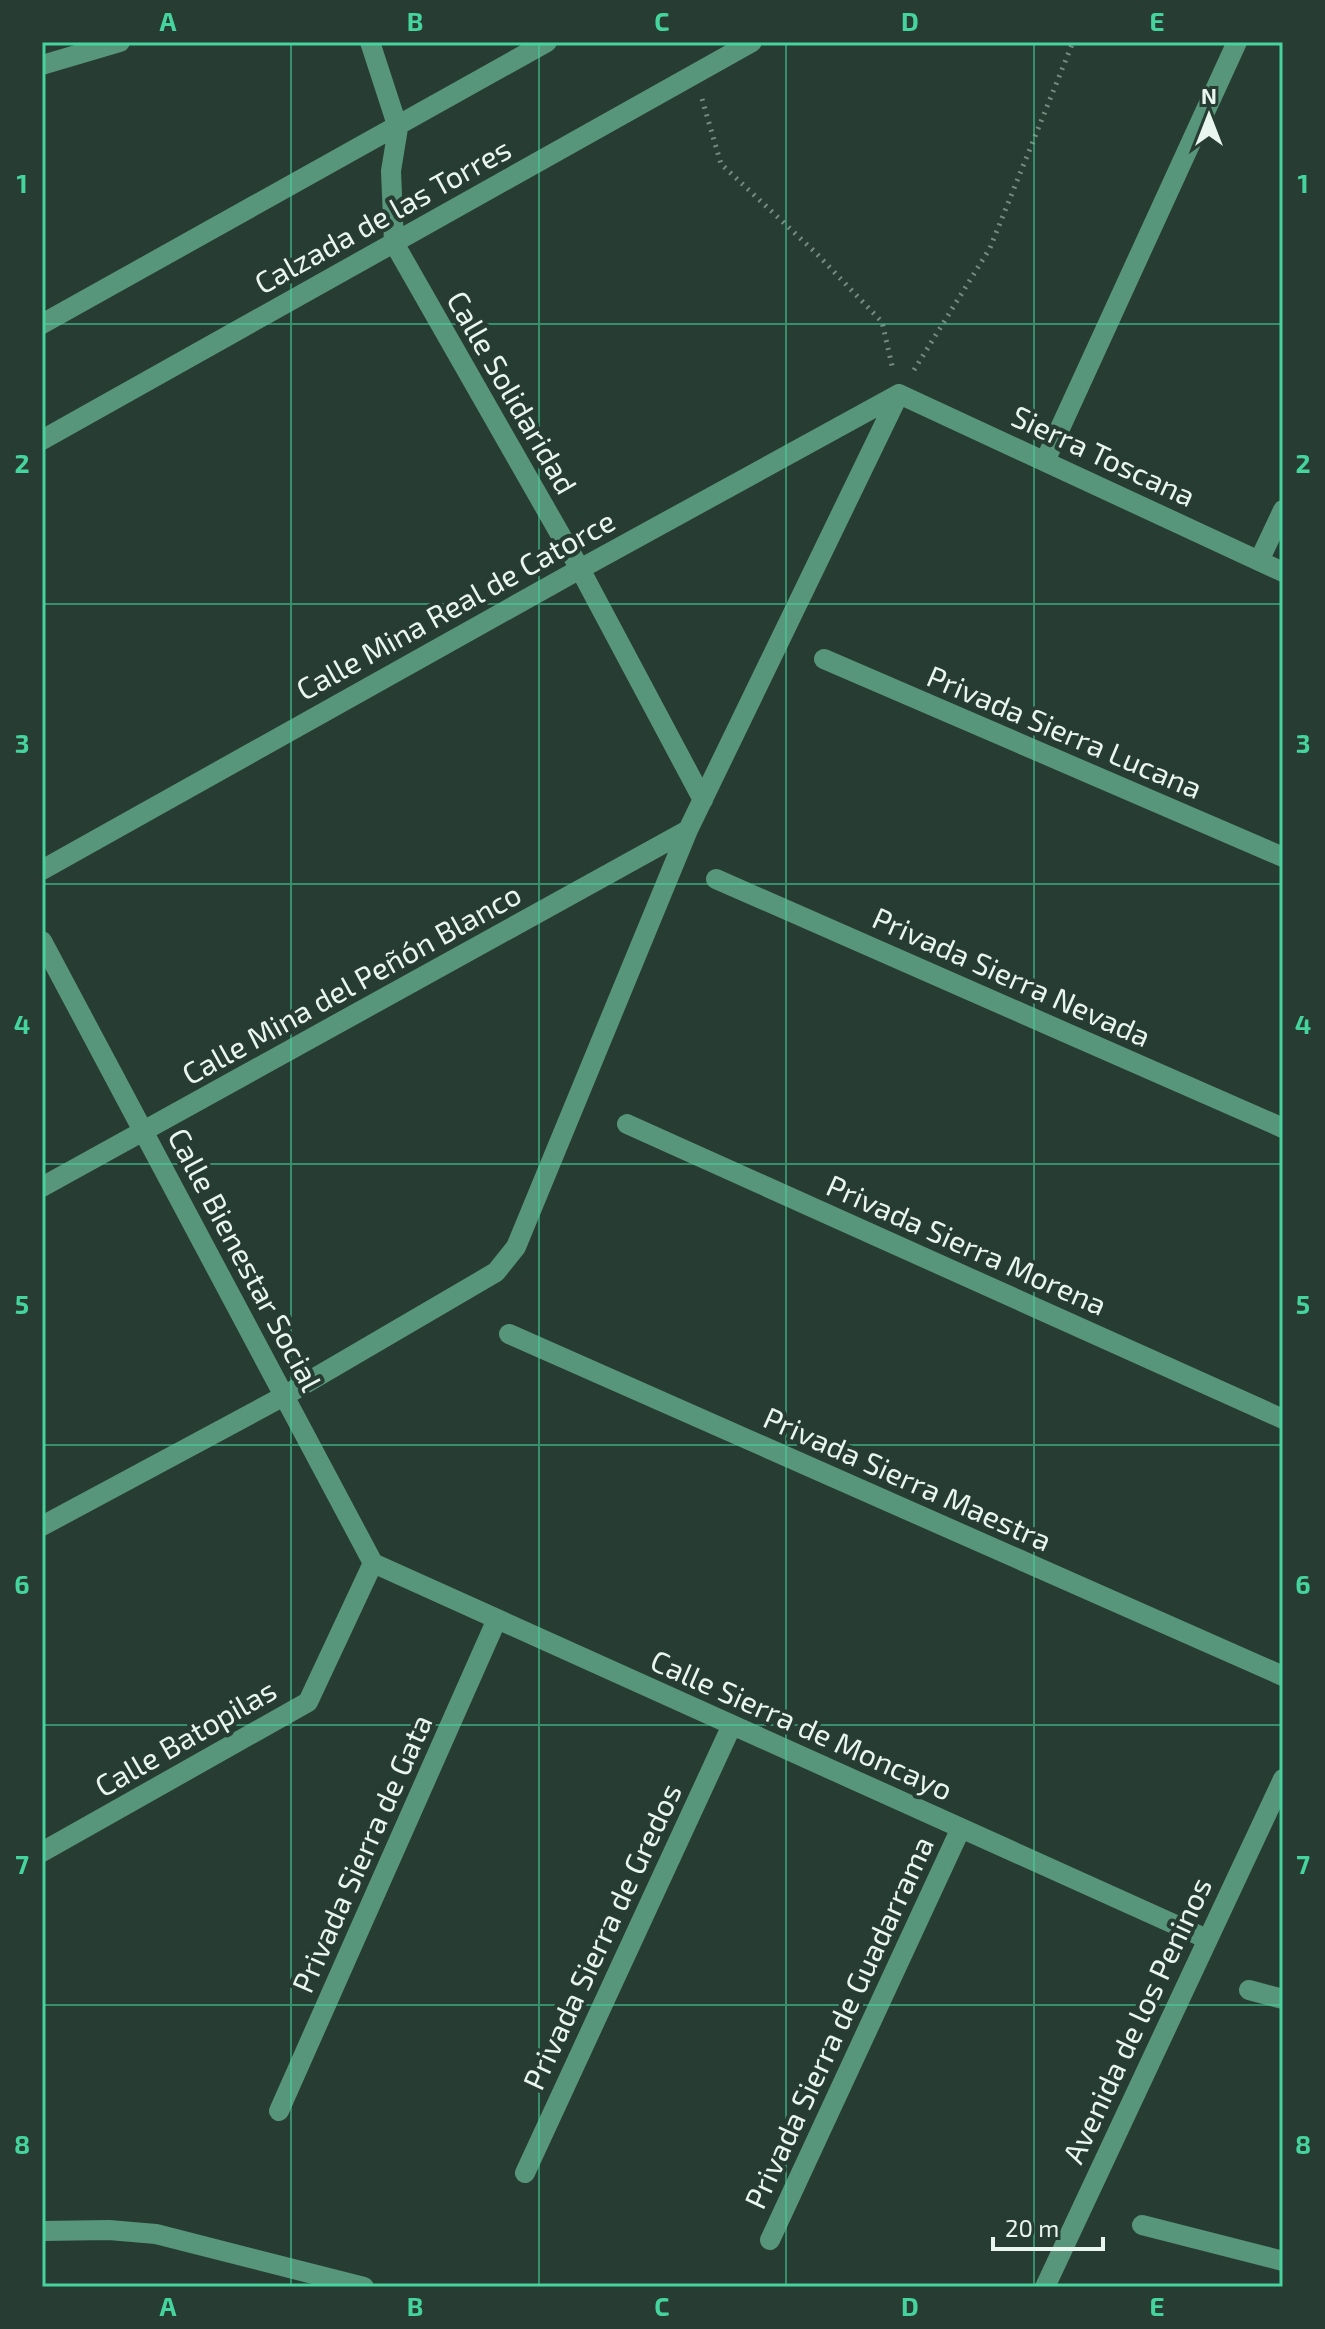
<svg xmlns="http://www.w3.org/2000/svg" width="1325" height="2329" font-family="'Exo 2',sans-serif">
  <rect width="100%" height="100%" fill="#273c32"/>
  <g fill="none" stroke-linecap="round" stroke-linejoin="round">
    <path stroke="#788980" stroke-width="5" stroke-dasharray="2 6" stroke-linecap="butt" d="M702,99L721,164L815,252L882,322L893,370
      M914,370L990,248L1073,42"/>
    <path stroke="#57967a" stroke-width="20" d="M370,42L398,128L391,171L394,243L580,569L703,800
      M42,65L120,42
      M42,324L547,42
      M899,394L1283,572
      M42,440L752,42
      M1045,461L1237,42
      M1259,561L1283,510
      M824,659L1283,857
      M42,870L580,569L899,394
      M716,879L1283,1128
      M42,941L373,1563
      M627,1124L1283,1419
      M42,1187L688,830
      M509,1334L1283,1676
      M42,1526L284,1396L496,1272L516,1247L688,830L899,394
      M373,1563L1207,1939
      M42,1852L308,1702L373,1563
      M1249,1990L1283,1999
      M279,2111L497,1619
      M525,2173L732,1725
      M1142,2225L1283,2261
      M42,2231L109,2230L156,2234L364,2287
      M770,2240L961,1828
      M1045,2287L1283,1779"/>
  </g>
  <path fill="none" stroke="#46d49e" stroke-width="2" stroke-opacity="0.55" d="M291,42V2287M539,42V2287M786,42V2287M1034,42V2287M42,324H1283M42,604H1283M42,884H1283M42,1164H1283M42,1445H1283M42,1725H1283M42,2005H1283"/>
  <g text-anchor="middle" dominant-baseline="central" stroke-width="8" stroke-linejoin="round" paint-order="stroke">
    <g font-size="30" fill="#e9f6ef" stroke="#273c32">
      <text transform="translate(382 215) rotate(-29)">Calzada de las Torres</text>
      <text transform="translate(513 392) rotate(60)">Calle Solidaridad</text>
      <text transform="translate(1104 455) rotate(25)">Sierra Toscana</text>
      <text transform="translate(455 604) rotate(-29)">Calle Mina Real de Catorce</text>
      <text transform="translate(1065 731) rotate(23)">Privada Sierra Lucana</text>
      <text transform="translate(1012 976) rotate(24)">Privada Sierra Nevada</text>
      <text transform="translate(351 983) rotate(-29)">Calle Mina del Peñón Blanco</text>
      <text transform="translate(967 1244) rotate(24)">Privada Sierra Morena</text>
      <text transform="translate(246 1259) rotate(62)">Calle Bienestar Social</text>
      <text transform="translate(908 1478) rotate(24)">Privada Sierra Maestra</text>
      <text transform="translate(802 1724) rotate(24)">Calle Sierra de Moncayo</text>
      <text transform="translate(185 1737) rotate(-30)">Calle Batopilas</text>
      <text transform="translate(361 1853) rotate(-66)">Privada Sierra de Gata</text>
      <text transform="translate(601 1936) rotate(-65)">Privada Sierra de Gredos</text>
      <text transform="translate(1136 2020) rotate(-65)">Avenida de los Peninos</text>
      <text transform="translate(838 2022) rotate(-65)">Privada Sierra de Guadarrama</text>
    </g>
  </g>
  <rect width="1325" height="2329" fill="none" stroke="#273c32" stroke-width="88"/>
  <g transform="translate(1209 116)" stroke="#273c32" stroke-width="6" paint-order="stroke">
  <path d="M0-6L14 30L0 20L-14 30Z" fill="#e9f6ef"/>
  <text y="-12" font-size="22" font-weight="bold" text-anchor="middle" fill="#e9f6ef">N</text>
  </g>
  <path d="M993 2237v12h110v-12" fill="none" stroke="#e9f6ef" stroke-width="4"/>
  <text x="1005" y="2237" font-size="24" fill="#e9f6ef" stroke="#273c32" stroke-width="6" paint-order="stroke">20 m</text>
  <rect x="44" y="44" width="1237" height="2241" fill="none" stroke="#46d49e" stroke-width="3"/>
  <g font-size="26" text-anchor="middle" font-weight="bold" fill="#46d49e">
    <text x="168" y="31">A</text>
    <text x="415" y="31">B</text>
    <text x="662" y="31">C</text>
    <text x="910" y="31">D</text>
    <text x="1157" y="31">E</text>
    <text x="22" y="193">1</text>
    <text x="1303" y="193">1</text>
    <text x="22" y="473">2</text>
    <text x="1303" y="473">2</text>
    <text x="22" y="753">3</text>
    <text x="1303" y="753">3</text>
    <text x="22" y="1034">4</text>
    <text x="1303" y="1034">4</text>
    <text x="22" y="1314">5</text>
    <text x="1303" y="1314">5</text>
    <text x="22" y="1594">6</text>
    <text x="1303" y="1594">6</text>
    <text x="22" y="1874">7</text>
    <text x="1303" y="1874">7</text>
    <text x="22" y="2154">8</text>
    <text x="1303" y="2154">8</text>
    <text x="168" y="2316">A</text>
    <text x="415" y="2316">B</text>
    <text x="662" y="2316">C</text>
    <text x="910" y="2316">D</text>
    <text x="1157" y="2316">E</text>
  </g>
</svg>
